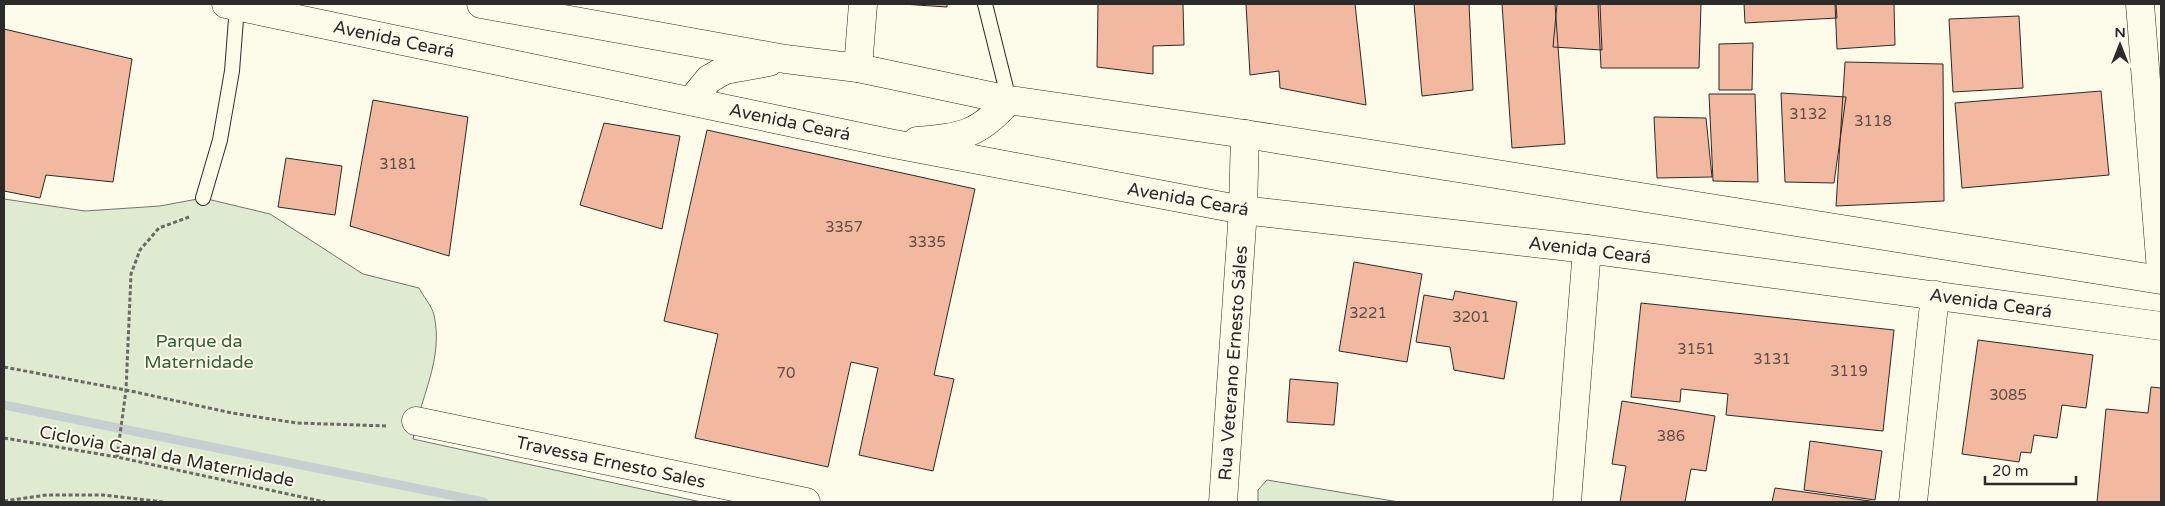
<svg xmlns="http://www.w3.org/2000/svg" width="2165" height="506" font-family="'Varela Round',sans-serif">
  <rect width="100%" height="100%" fill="#fdfbea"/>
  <path fill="#deebd1" stroke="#74746e" d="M203,198L270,214L363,274L419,288C423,296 432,306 434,315C444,359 420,398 413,439L701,502H4V199L85,211L160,206Z
    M1267,480L1399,502H1258V490Z"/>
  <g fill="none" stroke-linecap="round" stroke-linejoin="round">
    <path stroke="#c7d0d0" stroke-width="9" d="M4,405L484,502"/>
  </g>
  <path fill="#f2b8a0" stroke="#2b2b2b" d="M902,4H947V7Z
    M1098,4H1183L1184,45L1153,46V74L1097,67Z
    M1246,4H1355L1366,105L1280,88L1279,71L1250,75Z
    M1414,4H1469L1473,90L1422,96Z
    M1502,4H1555L1565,144L1512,148Z
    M1557,4H1600L1602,50L1553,47Z
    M1598,4H1701L1699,68H1601Z
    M1744,4H1836L1837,18L1745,23Z
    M1835,4H1894L1895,45L1837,49Z
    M2019,16L2023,88L1953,92L1949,19Z
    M4,29L132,59L113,182L46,175L40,198L4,191Z
    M1753,43L1752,90H1719V44Z
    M1845,62L1943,64L1944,201L1836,206Z
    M2101,91L2109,175L1962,188L1955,103Z
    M1781,93L1846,97L1834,183L1785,182Z
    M1709,94H1755L1758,182L1713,181Z
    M373,100L468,117L449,256L350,226Z
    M1654,117L1706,118L1712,177L1657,178Z
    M604,123L680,136L662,229L580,205Z
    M707,130L975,189L934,375L954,379L933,471L859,455L878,368L851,362L828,467L695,438L718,334L664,321Z
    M286,158L342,166L335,215L278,207Z
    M1354,262L1422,274L1407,362L1339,351Z
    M1455,291L1517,302L1504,379L1454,370L1450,347L1416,342L1424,295L1453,300Z
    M1641,303L1894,330L1883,431L1726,415L1728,394L1681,389L1680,402L1631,397Z
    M1978,340L2093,355L2086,408L2062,405L2057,438L2034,435L2031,453L2021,452L2019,462L1962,454Z
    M1290,379L1338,383L1334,425L1287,422Z
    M2151,387L2161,388V502H2097L2106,409L2148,413Z
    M1622,401L1715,416L1706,471L1691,469L1685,502H1620L1626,466L1612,464Z
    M1810,441L1882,451L1875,500L1804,490Z
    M1775,488L1877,502H1772Z"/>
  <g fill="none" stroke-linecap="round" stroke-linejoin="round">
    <g stroke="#2b2b2b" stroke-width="16">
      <path id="service" d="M985,4L1009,100
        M203,198L220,140L232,71L237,6"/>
    </g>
    <g stroke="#2b2b2b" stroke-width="29">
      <path id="minor" d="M2140,4L2161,271
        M858,68L863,4
        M416,421L806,502
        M1223,502L1243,210L1245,134
        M1567,502L1587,249
        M1913,502L1935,295"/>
    </g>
    <g stroke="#2b2b2b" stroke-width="29">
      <path id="primary" d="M226,4L889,143L1243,210L1587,249L2161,326
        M481,4L785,59L858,68L1009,100L1245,134L2161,280
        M691,101L709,79L725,70L769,62
        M917,141C962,137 979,135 1009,100"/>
    </g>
    <path stroke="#6a6964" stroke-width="3" stroke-dasharray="4 2.5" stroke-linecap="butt" d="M4,367L126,390L232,413L297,423L388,426
      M4,438L117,457L325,502
      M117,457L126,390L131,274L140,250L159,228L189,217
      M4,501L47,495H103L163,502"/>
    <use href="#service" stroke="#fdfbea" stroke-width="14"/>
    <use href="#minor" stroke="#fdfbea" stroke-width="28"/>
    <use href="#primary" stroke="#fdfbea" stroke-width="28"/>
  </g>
  <g text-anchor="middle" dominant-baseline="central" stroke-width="4" stroke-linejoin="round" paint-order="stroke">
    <g font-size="15" fill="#5d4e48">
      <text x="1808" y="114">3132</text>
      <text x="1873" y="121">3118</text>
      <text x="398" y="164">3181</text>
      <text x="844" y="227">3357</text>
      <text x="927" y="242">3335</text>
      <text x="1368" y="313">3221</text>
      <text x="1471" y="317">3201</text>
      <text x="1696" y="349">3151</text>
      <text x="1772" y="359">3131</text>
      <text x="1849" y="371">3119</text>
      <text x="786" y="373">70</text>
      <text x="2008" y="395">3085</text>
      <text x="1671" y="436">386</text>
    </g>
    <g font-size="18" fill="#2b2b2b" stroke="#fdfbea">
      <text transform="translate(394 39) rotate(12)">Avenida Ceará</text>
      <text transform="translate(790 122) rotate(12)">Avenida Ceará</text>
      <text transform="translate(1188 199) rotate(10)">Avenida Ceará</text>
      <text transform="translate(1590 250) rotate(7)">Avenida Ceará</text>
      <text transform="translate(1991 303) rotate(8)">Avenida Ceará</text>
      <text transform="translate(1233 363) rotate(-86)">Rua Veterano Ernesto Sáles</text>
      <text transform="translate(167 456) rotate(11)">Ciclovia Canal da Maternidade</text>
      <text transform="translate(611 462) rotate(12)">Travessa Ernesto Sales</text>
    </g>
    <g font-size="18" fill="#34623c" stroke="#fdfbea">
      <text x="199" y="341">Parque da<tspan x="199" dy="21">Maternidade</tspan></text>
    </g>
  </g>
  <rect width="2165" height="506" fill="none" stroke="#2b2b2b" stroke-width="10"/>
  <g transform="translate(2120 45)" stroke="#fdfbea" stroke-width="4" paint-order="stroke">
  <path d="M0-4L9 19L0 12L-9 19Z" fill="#2b2b2b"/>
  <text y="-8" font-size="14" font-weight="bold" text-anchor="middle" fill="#2b2b2b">N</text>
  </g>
  <path d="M1985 476v8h91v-8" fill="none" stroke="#2b2b2b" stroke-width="2.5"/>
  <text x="1992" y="476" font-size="15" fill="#2b2b2b" stroke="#fdfbea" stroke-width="4" paint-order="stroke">20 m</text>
</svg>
